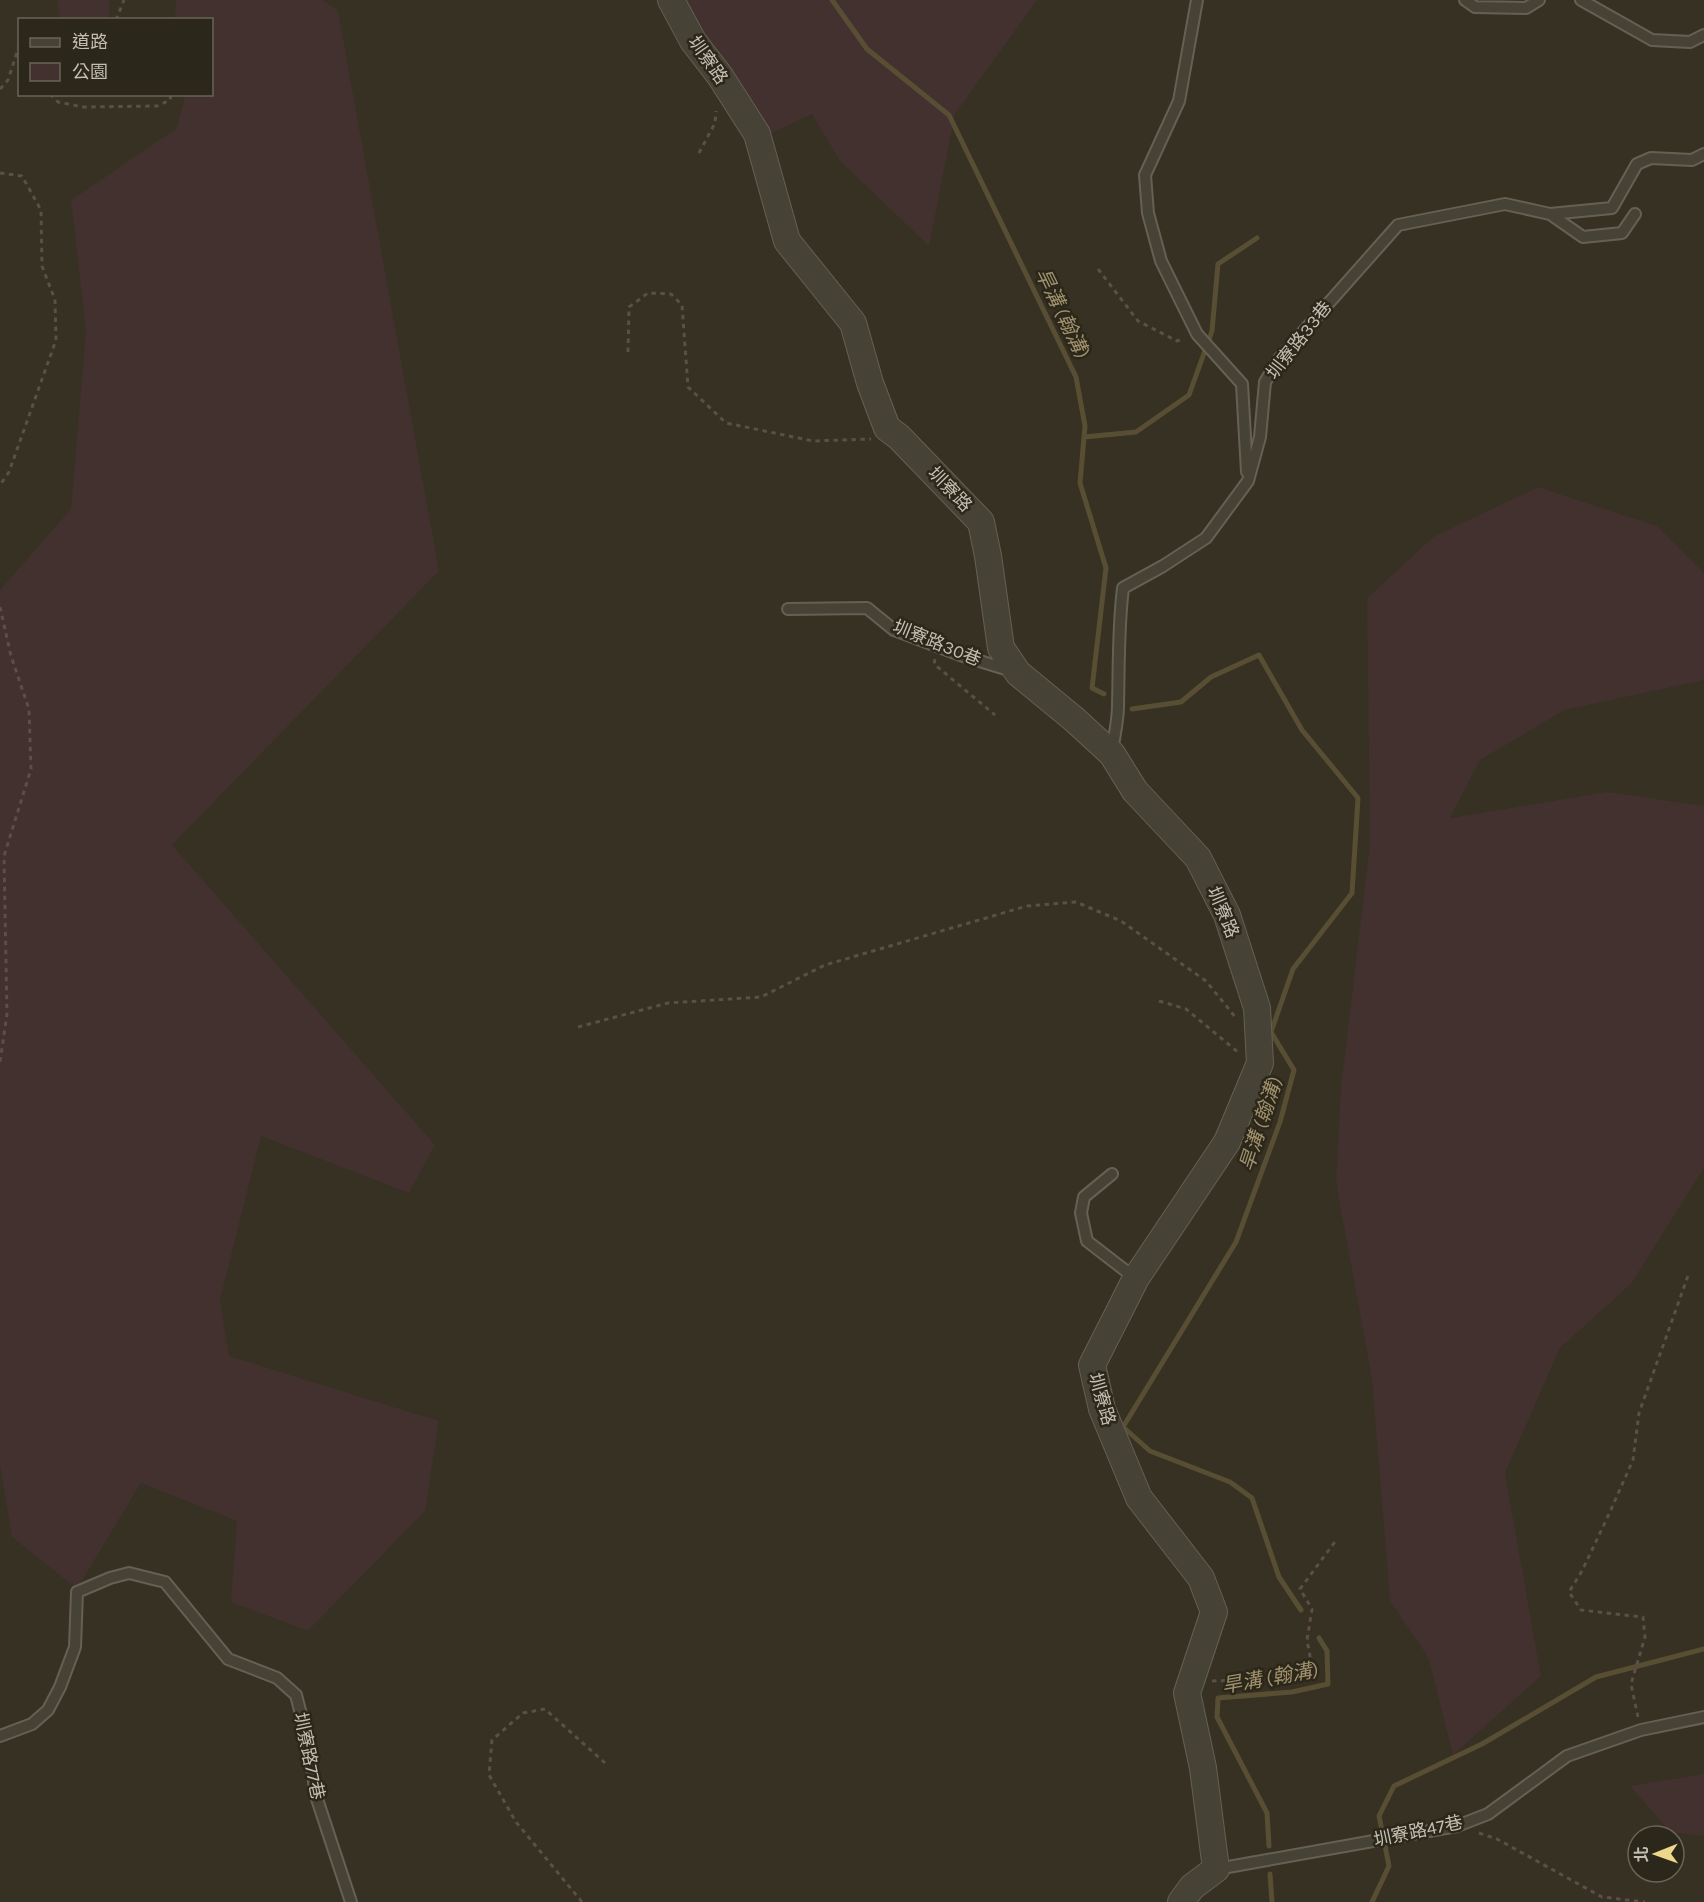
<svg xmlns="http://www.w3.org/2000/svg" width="1704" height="1902" font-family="Karla,'Noto Sans TC',sans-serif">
  <rect width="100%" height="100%" fill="#363122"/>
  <path fill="#42312f" d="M57,0H110L109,19H60Z
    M176,0H323L338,11L439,571L172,845L435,1145L409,1193L261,1136L220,1300L229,1356L439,1421L425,1511L308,1631L231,1602L237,1521L141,1483L77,1589L12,1537L0,1466V590L71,509L86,331L71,200L177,128L185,95L212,94V20L175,19Z
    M678,0H1037L955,114L929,246L840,161L812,114L766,136Z
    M1538,487L1657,526L1704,573V680L1565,710L1480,760L1450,818L1607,792L1704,806V1168L1631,1284L1560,1348L1505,1473L1541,1676L1453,1755L1428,1657L1390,1601L1372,1379L1336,1183L1341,1087L1370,844L1367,598L1433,537Z
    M1704,1774V1836L1670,1832L1630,1786Z"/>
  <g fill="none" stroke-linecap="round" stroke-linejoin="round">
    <path stroke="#584e34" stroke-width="5" d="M832,0L867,49L949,115L1076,377L1085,426L1080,483L1106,568L1092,688L1104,694
      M1084,437L1136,432L1189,395L1212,331L1218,264L1257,238
      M1132,709L1181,702L1211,677L1259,655L1302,730L1358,798L1352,893L1293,969L1271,1032L1294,1070L1280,1122L1236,1242L1123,1427L1150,1451L1230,1482L1252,1498L1279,1577L1301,1610
      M1269,1846L1267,1813L1217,1717L1218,1698L1292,1692L1328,1684L1327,1651L1319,1638
      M1270,1874L1272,1902
      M1372,1902L1389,1866L1379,1816L1394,1786L1482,1744L1596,1677L1704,1649"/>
    <g stroke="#656053" stroke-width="14">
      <path id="service" d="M1197,0L1179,101L1145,175L1148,213L1161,261L1197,334L1242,384L1247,472
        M1465,0L1475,7L1526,8L1539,0
        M1581,0L1652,40L1690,42L1704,35
        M1550,214L1583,237L1622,233L1635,214
        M788,609L867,608L894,630L960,655L1012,671
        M1112,752C1114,737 1118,721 1118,706C1119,666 1118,628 1123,588L1163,566L1206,538L1248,481L1260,437L1265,382L1279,359L1398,225L1505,204L1550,214L1612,208L1637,164L1651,158L1692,160L1704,154
        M1112,1174L1084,1197L1081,1213L1087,1241L1135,1278
        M0,1736L32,1724L48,1710L60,1687L75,1647L77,1592L110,1578L129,1573L165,1582L228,1659L277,1678L296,1695L309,1745L316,1796L351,1902
        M1217,1869L1457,1826L1488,1814L1567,1756L1641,1730L1704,1717"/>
    </g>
    <g stroke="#656053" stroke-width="28">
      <path id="tertiary" d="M671,0L693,41L720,76L757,134L787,241L853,323L870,383L887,428L899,437L981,522L988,556L1001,648L1018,673L1075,720L1112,754L1135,791L1198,858L1227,915L1257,1008L1260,1063L1227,1142L1136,1278L1092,1365L1102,1409L1139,1498L1201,1578L1214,1612L1187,1693L1203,1768L1216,1869L1192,1887L1181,1902"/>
    </g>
    <path stroke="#5c4e48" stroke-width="3" stroke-dasharray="4.5 4.5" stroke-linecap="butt" d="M116,20L124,0
      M0,89L8,80L20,43
      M50,94L58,102L83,107L157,106L170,100L171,94
      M699,153L715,123L716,111
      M0,173L22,176L41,210L42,266L55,300L56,340L9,472L0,485
      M1098,269L1138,321L1177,341L1184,338
      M628,352L629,307L648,293L671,294L682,305L688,387L726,423L813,441L871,439
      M0,607L11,656L29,709L31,769L4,856L7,1014L0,1062
      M935,659L934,664L995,715
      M1159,1001L1186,1009L1239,1053
      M578,1027L668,1003L761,997L825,965L1027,906L1076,902L1121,921L1206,981L1236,1018
      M1212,1681L1292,1678L1313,1672L1307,1640L1312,1609L1300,1589L1337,1539
      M1638,1717L1631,1684L1645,1637L1643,1617L1581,1610L1569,1592L1582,1571L1609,1514L1633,1460L1639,1413L1689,1273
      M1479,1833L1497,1839L1602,1897L1645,1902
      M582,1902L516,1822L489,1775L492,1740L523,1713L545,1709L605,1763"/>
    <use href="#service" stroke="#474236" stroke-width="10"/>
    <use href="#tertiary" stroke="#474236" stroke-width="26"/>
  </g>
  <g text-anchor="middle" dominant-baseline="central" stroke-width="5" stroke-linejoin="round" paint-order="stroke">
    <g font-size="18" fill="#c3bfb0" stroke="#2c271b">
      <text transform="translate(708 60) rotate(55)">圳寮路</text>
      <text transform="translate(1299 340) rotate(-52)">圳寮路33巷</text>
      <text transform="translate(950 489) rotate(46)">圳寮路</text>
      <text transform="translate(937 643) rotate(22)">圳寮路30巷</text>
      <text transform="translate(1223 912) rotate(67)">圳寮路</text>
      <text transform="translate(1102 1399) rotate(74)">圳寮路</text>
      <text transform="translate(309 1756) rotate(78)">圳寮路77巷</text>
      <text transform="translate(1418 1831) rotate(-12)">圳寮路47巷</text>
    </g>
    <g font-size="20" font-style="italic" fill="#a0916c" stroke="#2c271b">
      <text transform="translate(1062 313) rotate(64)">旱溝 (翰溝)</text>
      <text transform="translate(1261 1124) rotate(-72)">旱溝 (翰溝)</text>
      <text transform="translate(1270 1678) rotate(-10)">旱溝 (翰溝)</text>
    </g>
  </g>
  <rect x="18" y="18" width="195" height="78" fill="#2c271b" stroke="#686457" stroke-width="1.5"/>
  <rect x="30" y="38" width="30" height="9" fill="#474236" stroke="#686457" stroke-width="1.5"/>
  <text x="72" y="48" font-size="18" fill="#c3bfb0">道路</text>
  <rect x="30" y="63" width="30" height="18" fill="#42312f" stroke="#686457" stroke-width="1.5"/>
  <text x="72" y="78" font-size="18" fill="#c3bfb0">公園</text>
  <g transform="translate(1656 1854) rotate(269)"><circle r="28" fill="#2c271b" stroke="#686457" stroke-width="1.5"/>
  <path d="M0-4.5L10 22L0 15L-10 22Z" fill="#eed68b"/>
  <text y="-9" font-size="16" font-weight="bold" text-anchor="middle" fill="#c3bfb0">北</text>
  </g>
</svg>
